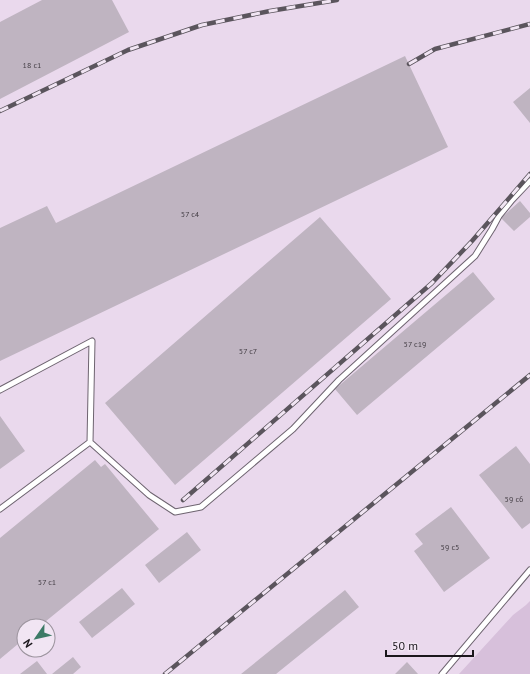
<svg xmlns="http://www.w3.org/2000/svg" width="530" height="674" font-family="'PT Sans',sans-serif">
  <rect width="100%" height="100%" fill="#f1e5f3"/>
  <path fill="#ead9ed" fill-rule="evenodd" d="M0,0H530V674H0ZM24,626H48V650H24Z"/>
  <path fill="#d7c0db" d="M530,601V674H459L513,615L526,605Z"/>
  <path fill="#bfb4c1" d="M42,0H112L129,32L0,99V22Z
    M405,56L448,147L0,361V228L47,206L56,223Z
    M530,88V123L513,102Z
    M520,201L530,213V217L514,231L501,218Z
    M320,217L391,299L175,485L105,403Z
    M473,272L495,299L357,415L335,389Z
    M0,416L25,451L0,469Z
    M516,446L530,464V523L522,529L479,475Z
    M95,460L101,467L105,464L159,529L40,626H24V639L0,659V538Z
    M451,507L490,558L444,592L414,551L423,544L415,534Z
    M187,532L201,550L159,583L145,565Z
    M122,588L135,604L92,638L79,622Z
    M345,590L359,607L276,674H241Z
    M73,657L81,667L73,674H52Z
    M37,661L47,674H20Z
    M407,662L418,674H395Z"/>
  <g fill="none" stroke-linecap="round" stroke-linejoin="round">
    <g stroke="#6e6470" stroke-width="7">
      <path id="lane" d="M0,390L92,341L90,442L0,509
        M90,442L149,495L175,512L201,507L293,429L339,380L475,256L492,229L499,216L512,200L530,181
        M442,674L530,570"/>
    </g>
    <use href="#lane" stroke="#fff" stroke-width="5"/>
    <g stroke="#5b555d" stroke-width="4.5">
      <path id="rail" d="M409,64L435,49L530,24
        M0,111L128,50L202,25L270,11L337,0
        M183,500L432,283L472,241L530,174
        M165,674L530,375"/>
    </g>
    <use href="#rail" stroke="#f1e5f3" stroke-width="3" stroke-dasharray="9" stroke-linecap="butt"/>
  </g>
  <g text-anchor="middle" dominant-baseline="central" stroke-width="3" stroke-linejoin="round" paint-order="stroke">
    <g font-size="8" fill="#443e45">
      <text x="32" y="65">18 с1</text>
      <text x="190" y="214">57 с4</text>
      <text x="415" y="344">57 с19</text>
      <text x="248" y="351">57 с7</text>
      <text x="514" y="499">59 с6</text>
      <text x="450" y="547">59 с5</text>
      <text x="47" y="582">57 с1</text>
    </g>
  </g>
  <g transform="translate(36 638) rotate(236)"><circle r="19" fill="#f1e5f3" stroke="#9b939d"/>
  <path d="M0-3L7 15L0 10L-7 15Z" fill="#3c7a66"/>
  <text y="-6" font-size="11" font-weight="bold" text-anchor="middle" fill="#1b171c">N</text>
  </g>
  <path d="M386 650v6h87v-6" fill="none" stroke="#1b171c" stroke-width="2"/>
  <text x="392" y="650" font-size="12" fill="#1b171c" stroke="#f1e5f3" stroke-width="3" paint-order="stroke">50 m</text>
</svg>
